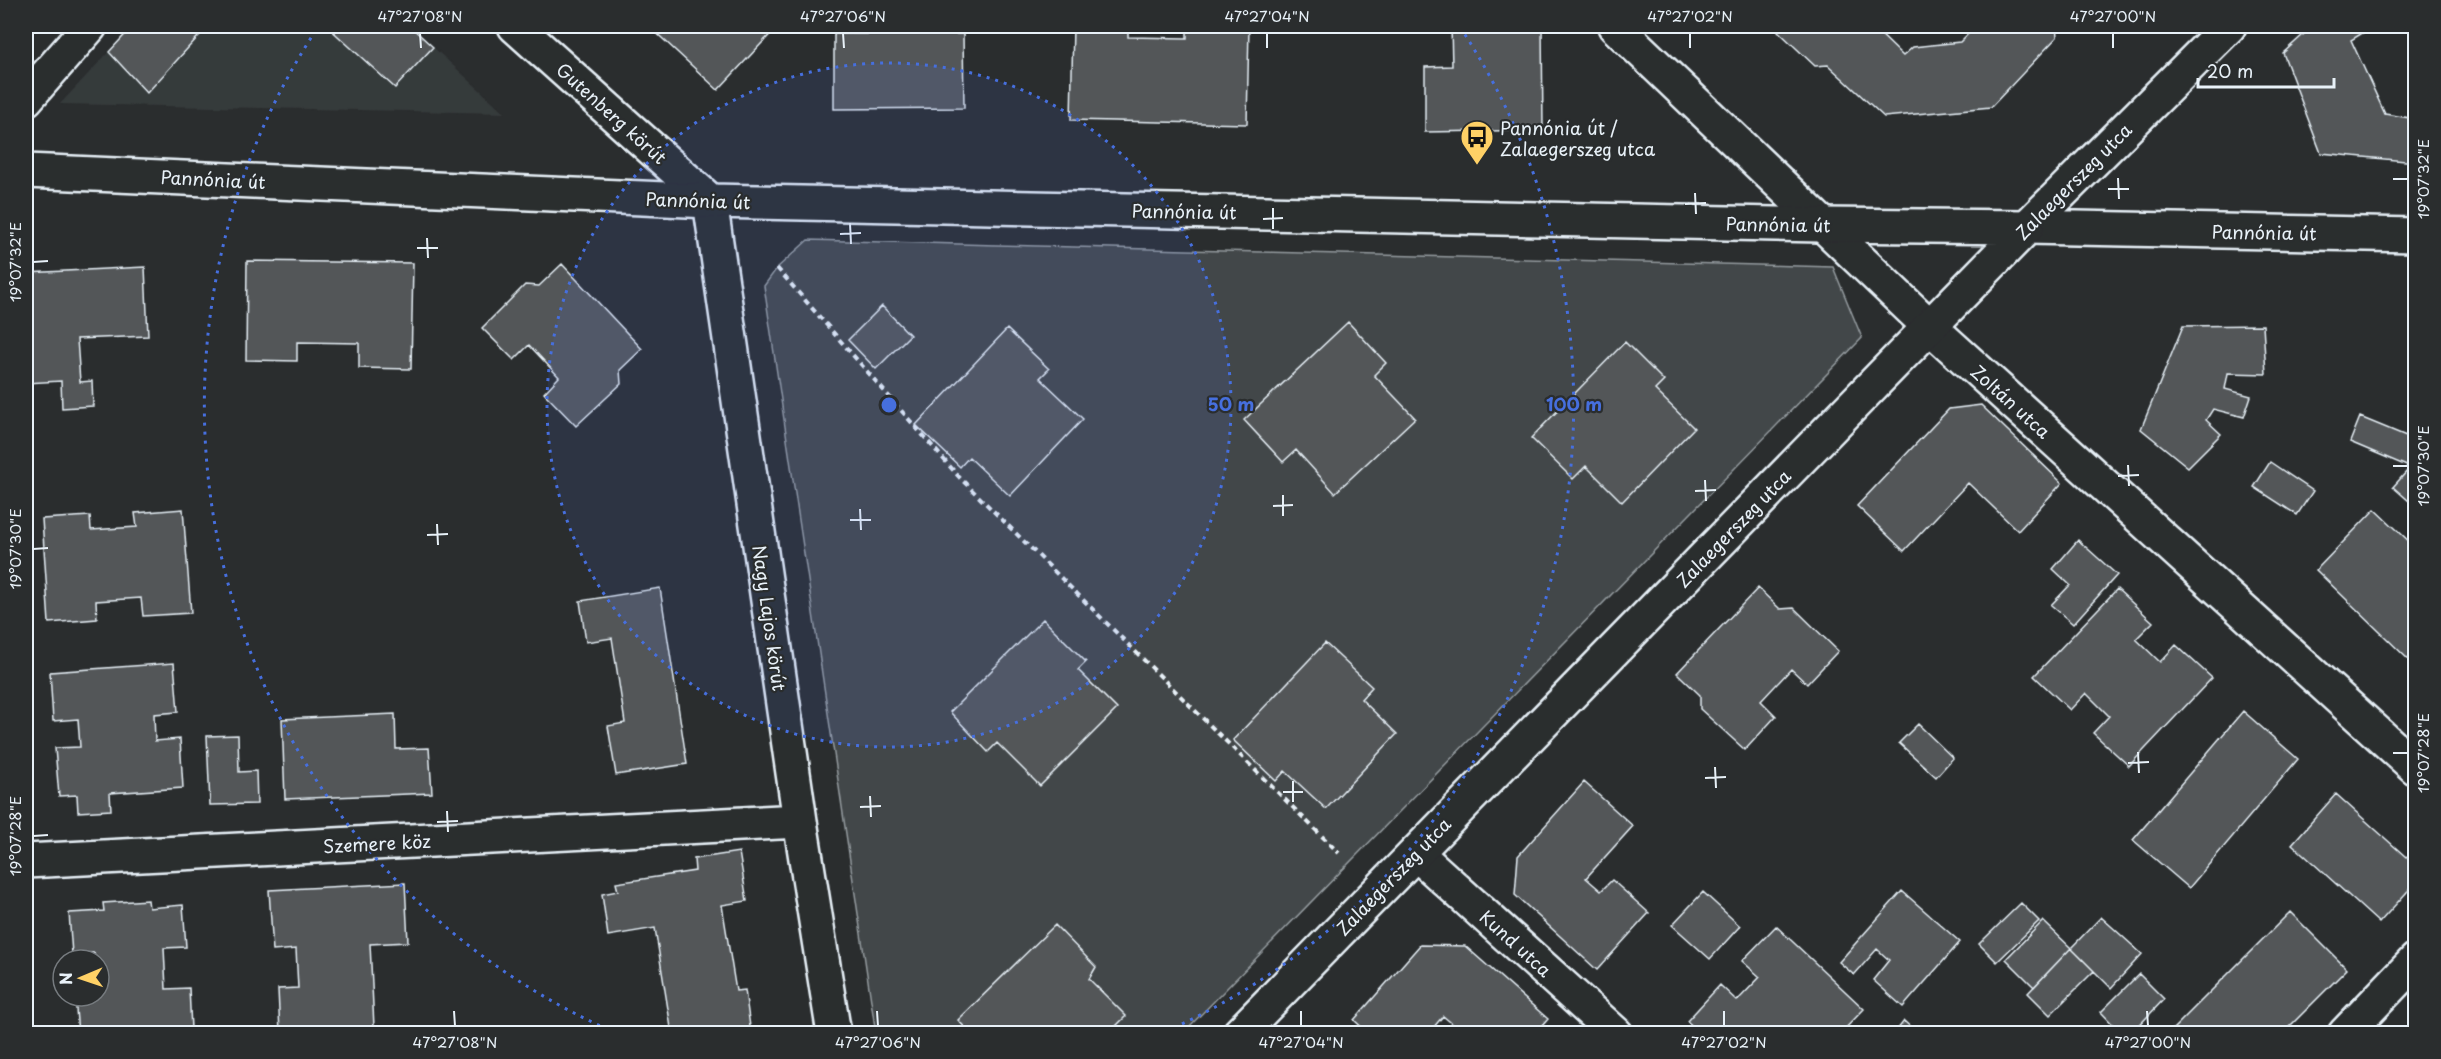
<svg xmlns="http://www.w3.org/2000/svg" width="2441" height="1059" font-family="'Playpen Sans',sans-serif">
  <rect width="100%" height="100%" fill="#2a2d2e"/>
  <filter id="ink" filterUnits="userSpaceOnUse"><feTurbulence type="fractalNoise" baseFrequency=".0167" numOctaves="2"/><feDisplacementMap in="SourceGraphic" scale="12" xChannelSelector="R" yChannelSelector="G"/><feConvolveMatrix kernelMatrix="1 2 1 2 8 2 1 2 1" color-interpolation-filters="sRGB"/></filter>
  <g filter="url(#ink)">
    <path fill="#363a3b" d="M133,26H410L505,113L60,104Z"/>
    <path fill="#424648" stroke="#959ca0" stroke-width="1.5" d="M808,240L1833,267L1862,338L1183,1033L876,1034L764,286L777,268Z"/>
    <path fill="#535759" stroke="#e8f1f8" stroke-width="1.5" d="M133,26H208L147,93L109,52Z
      M327,26H410L433,47L395,88Z
      M649,26H778L718,90Z
      M1073,26H1128V37L1187,38V26H1249L1247,124L1071,120Z
      M1451,26H1542L1543,130L1425,132V67L1452,66Z
      M1778,26H1872L1903,56L1913,47L1960,42L1976,26H2056L2057,37L1991,107L1884,117L1828,65L1815,66L1778,31Z
      M2313,26H2374L2351,40L2385,114L2416,119V162L2321,153L2283,53Z
      M834,34H963L964,108L834,109Z
      M247,261L413,263L411,369L359,368V343L297,342V361L246,360Z
      M562,264L642,349L620,370L621,384L576,426L544,393L559,377L529,345L514,360L482,328L525,285L539,286Z
      M145,267L148,336L77,339L80,382L92,381L93,406L62,408L61,381L26,383V273Z
      M882,306L910,335L876,369L848,340Z
      M1348,322L1386,363L1374,375L1415,418L1335,493L1296,450L1283,462L1244,420Z
      M2263,325L2266,374L2228,373L2225,389L2251,396L2244,417L2213,409L2206,420L2221,434L2188,467L2141,429L2183,326Z
      M1007,329L1049,369L1040,378L1083,419L1010,496L969,457L960,467L916,425Z
      M1625,342L1664,381L1655,390L1694,428L1622,502L1586,466L1573,479L1531,438Z
      M1981,405L2062,483L2018,531L1968,483L1904,551L1857,506L1949,409Z
      M2360,417L2416,440V452L2409,467L2350,442Z
      M2416,461V507L2393,487Z
      M2270,462L2313,491L2297,515L2254,487Z
      M183,509L191,613L143,616L141,598L96,601L97,619L49,623L42,519L90,516L91,530L137,527L135,513Z
      M2375,509L2414,546L2408,553L2416,560V661L2413,664L2316,570Z
      M2078,540L2117,575L2073,624L2051,605L2070,585L2053,569Z
      M660,588L687,764L616,775L608,726L625,723L612,638L586,642L580,601Z
      M1758,588L1780,609L1794,608L1838,651L1807,684L1791,669L1761,701L1776,716L1745,750L1700,709V695L1677,673Z
      M2117,589L2153,622L2136,639L2160,662L2176,645L2212,678L2129,766L2093,733L2109,716L2086,693L2070,710L2034,676Z
      M1043,619L1086,662L1078,670L1117,709L1040,786L997,743L988,752L950,712Z
      M1325,643L1372,687L1361,699L1397,734L1326,809L1285,771L1276,781L1233,740Z
      M174,663L178,712L154,714L155,741L180,739L183,788L110,793L111,810L78,812L77,795L59,796L55,748L80,747L78,719L53,721L50,672Z
      M2243,711L2298,759L2189,888L2133,840Z
      M395,714L396,749L429,748L432,793L285,799L282,719Z
      M1918,724L1953,758L1936,777L1899,743Z
      M238,735L239,772L256,771L257,804L210,805L207,736Z
      M1584,782L1633,826L1586,878L1601,891L1612,880L1649,913L1597,970L1515,895L1518,856Z
      M2336,794L2416,866V882L2379,923L2292,844Z
      M739,852L747,901L722,905L736,991L745,990L751,1034H672L655,928L608,936L602,894L618,891L616,883L695,871L694,859Z
      M405,883L408,942L370,944L374,1027L280,1033L278,989L298,988L296,949L273,951L269,890Z
      M1902,891L1960,942L1903,1007L1873,980L1889,960L1877,949L1854,975L1839,962Z
      M1703,892L1740,926L1710,959L1672,925Z
      M148,900L149,908L183,905L186,947L164,948L166,989L189,988L191,1029L157,1031V1034H78L75,996H99V960H95L94,953L72,954L69,913L104,911L103,903Z
      M2021,903L2039,921L1997,962L1979,944Z
      M2290,912L2347,969L2282,1034H2172L2170,1032Z
      M2101,917L2142,954L2111,988L2071,948Z
      M2043,921L2071,948L2034,987L2006,959Z
      M1055,925L1096,967L1089,979L1126,1016L1108,1034H971L958,1020Z
      M1776,926L1864,1009L1840,1034H1820L1814,1028L1809,1034H1701L1687,1021L1720,985L1737,1001L1760,977L1742,961Z
      M1420,945L1465,946L1548,1019L1535,1034H1461L1462,1032L1443,1016L1428,1034H1369L1354,1020Z
      M2071,948L2094,971L2050,1015L2028,993Z
      M2139,974L2164,999L2131,1034H2122L2101,1012Z
      M1904,1021L1918,1034H1894Z"/>
    <g fill="none" stroke-linecap="round" stroke-linejoin="round">
      <g stroke="#e8f1f8" stroke-width="38">
        <path id="street" d="M515,26L710,201L800,821L834,1034
          M1615,26L1930,327L2416,768
          M2027,227L2416,235
          M2027,227L2229,26
          M1416,853L1616,1034
          M26,861L800,821
          M2345,1034L2416,960"/>
      </g>
      <g stroke="#e8f1f8" stroke-width="38">
        <path id="secondary" d="M26,99L90,26
          M26,171L710,201L1821,225L2027,227
          M1239,1034L2027,227"/>
      </g>
      <path stroke="#e8f1f8" stroke-width="4" stroke-dasharray="6 4.5" stroke-linecap="butt" d="M777,268L960,478L1339,853"/>
      <use href="#street" stroke="#2a2d2e" stroke-width="33"/>
      <use href="#secondary" stroke="#2a2d2e" stroke-width="33"/>
    </g>
  </g>
  <path fill="none" stroke="#e8f1f8" stroke-width="2" d="M420,33L421,48M843,33L844,48M1267,33V48M1690,33V48M2113,33V48M2118,178L2119,199M2393,179H2408M2108,189H2129M1695,193L1696,214M1685,204L1706,203M1273,208V229M1263,219L1283,218M850,223L851,244M840,234L861,233M427,238L428,258M417,248H438M33,262L48,261M2128,465L2129,486M2393,466H2408M2118,476L2139,475M1705,480L1706,501M1695,491L1716,490M1283,495V516M1273,506L1293,505M860,509L861,530M850,520H871M437,524L438,545M427,535L448,534M33,549L48,548M2138,752L2139,773M2393,753H2408M2128,763L2149,762M1715,767L1716,788M1705,778L1726,777M1293,781V802M1283,792H1303M870,796L871,817M860,807L881,806M447,811L448,832M437,822L458,821M33,836L48,835M454,1011L455,1026M877,1011L878,1026M1301,1011V1026M1724,1011V1026M2147,1011L2148,1026"/>
  <circle cx="889" cy="405" r="342" fill="#466fde" fill-opacity=".12"/>
  <g fill="none" stroke="#466fde" stroke-width="3" stroke-dasharray="3 6">
    <circle cx="889" cy="405" r="342"/>
    <path d="M616 1033A685 685 0 0 1 318 27M1460 27A685 685 0 0 1 1162 1033"/>
  </g>
  <defs>
    <g id="bus-pin" transform="scale(1.725)"><path d="M0 17L-7.5 6A9.5 9.5 0 1 1 7.5 6Z" fill="#ffd166" stroke="#2a2d2e"/><path d="M-5-6H5V4H4V6H2V4H-2V6H-4V4H-5ZM-3.5-4V0h7V-4ZM-3.5 1.2v1.5H-2V1.2ZM2 1.2v1.5H3.5V1.2Z" fill="#111"/></g>
  </defs>
  <g fill-rule="evenodd">
    <use href="#bus-pin" x="1477" y="137"/>
  </g>
  <g text-anchor="middle" dominant-baseline="central" stroke-width="4.5" stroke-linejoin="round" paint-order="stroke">
    <g font-size="18" fill="#e8f1f8" stroke="#2a2d2e">
      <text transform="translate(612 113) rotate(42)">Gutenberg körút</text>
      <text transform="translate(213 179) rotate(3)">Pannónia út</text>
      <text transform="translate(2073 181) rotate(-45)">Zalaegerszeg utca</text>
      <text transform="translate(698 200) rotate(2)">Pannónia út</text>
      <text transform="translate(1184 211) rotate(1)">Pannónia út</text>
      <text transform="translate(1778 224) rotate(1)">Pannónia út</text>
      <text transform="translate(2264 232) rotate(1)">Pannónia út</text>
      <text transform="translate(2011 401) rotate(42)">Zoltán utca</text>
      <text transform="translate(1733 528) rotate(-46)">Zalaegerszeg utca</text>
      <text transform="translate(770 618) rotate(82)">Nagy Lajos körút</text>
      <text transform="translate(377 843) rotate(-3)">Szemere köz</text>
      <text transform="translate(1393 876) rotate(-46)">Zalaegerszeg utca</text>
      <text transform="translate(1516 943) rotate(42)">Kund utca</text>
    </g>
    <g font-size="18" fill="#e8f1f8" stroke="#2a2d2e" text-anchor="start">
      <text x="1500" y="127">Pannónia út /<tspan x="1500" dy="21">Zalaegerszeg utca</tspan></text>
    </g>
  </g>
  <circle cx="889" cy="405" r="9" fill="#466fde" stroke="#2a2d2e" stroke-width="3"/>
  <g font-size="18" text-anchor="middle" font-weight="bold" fill="#466fde" stroke="#2a2d2e" stroke-width="4.5" stroke-linejoin="round" paint-order="stroke">
    <text x="1231" y="411">50 m</text>
    <text x="1574" y="411">100 m</text>
  </g>
  <rect width="2441" height="1059" fill="none" stroke="#2a2d2e" stroke-width="66"/>
  <g transform="translate(81 978) rotate(268)"><circle r="28" fill="#2a2d2e" stroke="#767b7f" stroke-width="1.5"/>
  <path d="M0-4.5L10 22L0 15L-10 22Z" fill="#ffd166"/>
  <text y="-9" font-size="16" font-weight="bold" text-anchor="middle" fill="#e8f1f8">N</text>
  </g>
  <path d="M2198 78v9h136v-9" fill="none" stroke="#e8f1f8" stroke-width="3"/>
  <text x="2207" y="78" font-size="18" fill="#e8f1f8" stroke="#2a2d2e" stroke-width="4.5" paint-order="stroke">20 m</text>
  <rect x="33" y="33" width="2375" height="993" fill="none" stroke="#e8f1f8" stroke-width="2"/>
  <g font-size="15" text-anchor="middle" fill="#e8f1f8">
    <text x="420" y="22">47°27'08"N</text>
    <text x="843" y="22">47°27'06"N</text>
    <text x="1267" y="22">47°27'04"N</text>
    <text x="1690" y="22">47°27'02"N</text>
    <text x="2113" y="22">47°27'00"N</text>
    <text transform="translate(2424 179) rotate(-90)" y="5">19°07'32"E</text>
    <text transform="translate(16 262) rotate(-90)" y="5">19°07'32"E</text>
    <text transform="translate(2424 466) rotate(-90)" y="5">19°07'30"E</text>
    <text transform="translate(16 549) rotate(-90)" y="5">19°07'30"E</text>
    <text transform="translate(2424 753) rotate(-90)" y="5">19°07'28"E</text>
    <text transform="translate(16 836) rotate(-90)" y="5">19°07'28"E</text>
    <text x="455" y="1048">47°27'08"N</text>
    <text x="878" y="1048">47°27'06"N</text>
    <text x="1301" y="1048">47°27'04"N</text>
    <text x="1724" y="1048">47°27'02"N</text>
    <text x="2148" y="1048">47°27'00"N</text>
  </g>
</svg>
